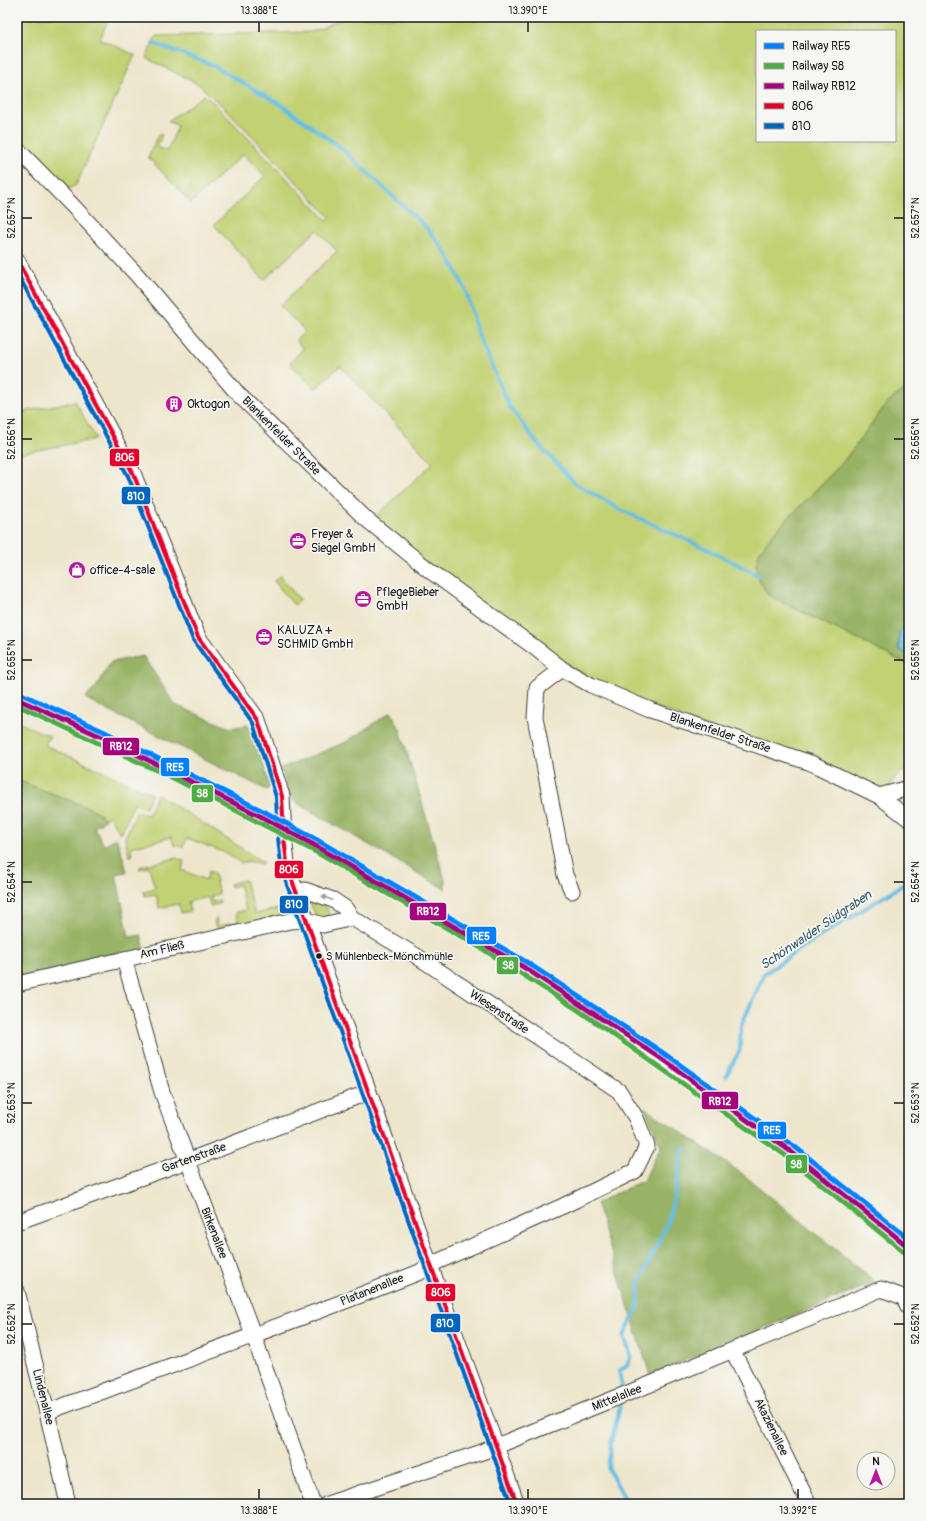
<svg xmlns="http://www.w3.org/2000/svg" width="926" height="1521" font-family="Pangolin,sans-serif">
  <rect width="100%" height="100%" fill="#f6f6f2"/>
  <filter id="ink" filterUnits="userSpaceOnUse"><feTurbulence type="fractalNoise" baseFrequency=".025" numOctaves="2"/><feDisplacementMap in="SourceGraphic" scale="8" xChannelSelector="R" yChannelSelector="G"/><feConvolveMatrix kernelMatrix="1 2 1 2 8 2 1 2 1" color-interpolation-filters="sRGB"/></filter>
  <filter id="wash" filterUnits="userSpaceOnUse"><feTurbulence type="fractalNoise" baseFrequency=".012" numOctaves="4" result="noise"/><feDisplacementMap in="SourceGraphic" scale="16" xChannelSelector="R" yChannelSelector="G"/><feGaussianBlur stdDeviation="0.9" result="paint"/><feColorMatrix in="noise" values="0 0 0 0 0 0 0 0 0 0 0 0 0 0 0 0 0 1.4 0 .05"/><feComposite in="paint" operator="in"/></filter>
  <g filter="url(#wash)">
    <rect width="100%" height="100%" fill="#eee6cc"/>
    <path fill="#c1d173" stroke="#6e7648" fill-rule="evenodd" d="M17,17H95L107,22L100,39L135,55L76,185L68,189H63L17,138Z
      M343,17H909V386L887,403L844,461L770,537L768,595L909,665V769L898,774L881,796L592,682L370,522L433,463L340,366L315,389L290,363L303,349L296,340L305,331L280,306L337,251L317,230L264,280L214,225L265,176L243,154L191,203L148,157L159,133L162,135L157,147L167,151L178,126L168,121L204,95L215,104L327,220L330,217L231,114L198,84L146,58L156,36L311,32L322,28ZM757,31H895V141H757Z
      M75,401L96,439L17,454V413Z
      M280,576L300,600L294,605L274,581Z
      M17,722L50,736L45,745L152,794L145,808L134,803L121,834L109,816L104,819L101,815L92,809L17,780Z
      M157,794L263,862L262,864L248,861L241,863L228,854L187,838L183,847L174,845L172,837L131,847L132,856H129L125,837L137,811L148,815Z
      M176,858L184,861L182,870L206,880L209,871L214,873L219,894L211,896L212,902L220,900L219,904L210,906L208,897L188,902L190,911L181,913L179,904L159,908L156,894L145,896L144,891L155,888L149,867L139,869L141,866Z
      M245,880L255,914L282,908L283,916L218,931L214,923L216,918L218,926L238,922L236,912L246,910L239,885L230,887L229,884Z
      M312,900C320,903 327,904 329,914C325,918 321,919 316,917L311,904Z"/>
    <path fill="#98b365" stroke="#5a6840" d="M909,386V624L899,632V649L909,656V665L768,595L759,580L756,565L759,552L770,537L844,461L887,403Z
      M143,656L175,705L230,728L248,725L259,750L270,787L267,790L103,708L85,698L96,687L111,662Z
      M391,712L400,729L445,880V889L292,800L281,769L346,742Z
      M17,780L92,809L101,815L105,820L94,827L104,845L116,838L123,857L127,872L116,874L129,937L141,935L145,950L17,978Z
      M644,1107L741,1173L876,1282L650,1375L596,1203L644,1180L661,1146Z"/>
    <path fill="#63bde1" stroke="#406c7e" d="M909,624V656L899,649V631Z"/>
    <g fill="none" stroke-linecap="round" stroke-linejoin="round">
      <path stroke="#63bde1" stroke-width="4" d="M153,43L212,65L280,104L340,147L427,228L449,257L466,291L478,334L509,406L538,444L576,484L619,509L709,550L758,575
        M726,1076L740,1050L741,1026L764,974L804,946L909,881
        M622,1387L619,1371L627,1366L631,1356L624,1336L639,1304V1283L668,1222L675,1193L683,1148
        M620,1407L611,1443L608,1469L623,1495L630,1504"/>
    </g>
  </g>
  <g filter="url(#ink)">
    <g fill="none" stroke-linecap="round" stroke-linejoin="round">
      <g stroke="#3c3a36" stroke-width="17">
        <path id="street" d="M17,149L72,205L137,275L238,394L366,519L429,570L538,650L562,669
          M17,260L133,473L198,637L258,720L282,796L284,838L287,863L293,883L369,1092L430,1265L517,1504
          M879,796L909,819
          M572,891L565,875L535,717L537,688L562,669L591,685L650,710L811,763L879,796L909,788
          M124,959L162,1092L253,1334L313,1504
          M17,984L290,921L307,920L323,925L352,918
          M17,1222L187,1161L369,1092
          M17,1291L47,1412L68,1504
          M733,1351L809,1504
          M47,1412L340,1303L420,1272L430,1265L563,1206L635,1171L647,1146L636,1118L619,1091L415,955L352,918L345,908L333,900L305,890L296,892
          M327,1504L482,1452L653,1383L881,1289L903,1297L909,1308"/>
      </g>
      <use href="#street" stroke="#fff" stroke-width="15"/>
      <g stroke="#f6f6f2" stroke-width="7">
        <path id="bus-1" d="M17,260L133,473L198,637L258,720L282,796L284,838L287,863L293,883L517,1504"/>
      </g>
      <g stroke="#f6f6f2" stroke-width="7">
        <path id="bus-2" d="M17,273L128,476L193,640L253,723L276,797L278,838L281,864L287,885L511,1504"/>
      </g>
      <use href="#bus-1" stroke="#e4002b" stroke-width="4"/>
      <use href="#bus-2" stroke="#0065bd" stroke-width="4"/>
      <g stroke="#f6f6f2" stroke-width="8">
        <path id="rail-1" d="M17,692L105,732L265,812L317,840L528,963L662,1052L794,1146L909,1239"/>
      </g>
      <g stroke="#f6f6f2" stroke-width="8">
        <path id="rail-2" d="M17,705L175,779L316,852L481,948L578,1010L789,1158L909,1256"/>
      </g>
      <g stroke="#f6f6f2" stroke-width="8">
        <path id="rail-3" d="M17,699L102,737L262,817L314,845L525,968L659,1057L790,1151L905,1244"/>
      </g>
      <use href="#rail-1" stroke="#0080ff" stroke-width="5"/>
      <use href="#rail-2" stroke="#4fac45" stroke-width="5"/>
      <use href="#rail-3" stroke="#a5027d" stroke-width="5"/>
    </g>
    <defs><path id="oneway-solid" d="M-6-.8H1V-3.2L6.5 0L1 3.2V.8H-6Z"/></defs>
    <use fill="#999" href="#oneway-solid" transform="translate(327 898) rotate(-159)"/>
  </g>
  <path fill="none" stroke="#1c1c1c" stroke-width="1.5" d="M259,22V32M528,22V32M22,218H32M894,218H904M22,439H32M894,439H904M22,660H32M894,660H904M22,882H32M894,882H904M22,1103H32M894,1103H904M22,1324H32M894,1324H904M259,1489V1499M528,1489V1499M798,1489V1499"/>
  <defs>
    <g id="building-disc" transform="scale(0.9)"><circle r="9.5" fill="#b5179e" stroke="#f6f6f2"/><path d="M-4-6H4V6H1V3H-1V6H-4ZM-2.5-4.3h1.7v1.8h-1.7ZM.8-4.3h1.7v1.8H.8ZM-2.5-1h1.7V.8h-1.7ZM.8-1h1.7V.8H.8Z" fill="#fff"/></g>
    <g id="office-disc" transform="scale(0.9)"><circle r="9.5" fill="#b5179e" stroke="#f6f6f2"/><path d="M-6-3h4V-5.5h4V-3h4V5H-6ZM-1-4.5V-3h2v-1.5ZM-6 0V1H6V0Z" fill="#fff"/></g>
    <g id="shop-disc" transform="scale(0.9)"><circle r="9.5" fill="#b5179e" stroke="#f6f6f2"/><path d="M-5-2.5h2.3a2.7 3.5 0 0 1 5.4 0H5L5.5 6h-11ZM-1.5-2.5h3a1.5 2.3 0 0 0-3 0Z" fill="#fff"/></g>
  </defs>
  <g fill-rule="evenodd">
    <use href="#building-disc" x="174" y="404"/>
    <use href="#office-disc" x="298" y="541"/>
    <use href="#shop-disc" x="77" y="570"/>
    <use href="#office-disc" x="363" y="599"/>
    <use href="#office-disc" x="264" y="637"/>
  </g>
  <circle fill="#1c1c1c" stroke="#f6f6f2" stroke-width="1.5" cx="319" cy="956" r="3.5"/>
  <g text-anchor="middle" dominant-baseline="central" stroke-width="3.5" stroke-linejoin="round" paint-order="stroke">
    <g font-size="11" fill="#1c1c1c" stroke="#f6f6f2" text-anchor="start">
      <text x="326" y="956">S Mühlenbeck-Mönchmühle</text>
    </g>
    <g font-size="12" fill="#1c1c1c" stroke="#f6f6f2" text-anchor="start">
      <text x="187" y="404">Oktogon</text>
      <text x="311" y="534">Freyer &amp;<tspan x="311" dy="14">Siegel GmbH</tspan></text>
      <text x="90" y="570">office-4-sale</text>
      <text x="376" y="592">PflegeBieber<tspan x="376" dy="14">GmbH</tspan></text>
      <text x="277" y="630">KALUZA +<tspan x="277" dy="14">SCHMID GmbH</tspan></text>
    </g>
    <g font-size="12" fill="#1c1c1c" stroke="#f6f6f2">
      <text transform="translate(281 436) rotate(45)">Blankenfelder Straße</text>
      <text transform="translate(720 733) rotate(18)">Blankenfelder Straße</text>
      <text transform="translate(162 950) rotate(-13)">Am Fließ</text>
      <text transform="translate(499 1012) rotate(34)">Wiesenstraße</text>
      <text transform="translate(194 1158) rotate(-20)">Gartenstraße</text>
      <text transform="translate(214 1233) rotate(69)">Birkenallee</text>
      <text transform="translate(372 1290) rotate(-22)">Platanenallee</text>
      <text transform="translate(43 1397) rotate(76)">Lindenallee</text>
      <text transform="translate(617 1398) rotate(-22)">Mittelallee</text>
      <text transform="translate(771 1427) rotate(64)">Akazienallee</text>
    </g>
    <g font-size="13" font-style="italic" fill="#385c6b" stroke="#f6f6f2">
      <text transform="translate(816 930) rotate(-34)">Schönwalder Südgraben</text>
    </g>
  </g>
  <g stroke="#f6f6f2" stroke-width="1.5">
    <rect x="109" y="448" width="31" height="19" rx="4" fill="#e4002b"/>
    <rect x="121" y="486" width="30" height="19" rx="4" fill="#0065bd"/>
    <rect x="102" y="737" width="38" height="19" rx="4" fill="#a5027d"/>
    <rect x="160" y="757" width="30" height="20" rx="4" fill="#0080ff"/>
    <rect x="191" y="784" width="23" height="19" rx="4" fill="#4fac45"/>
    <rect x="274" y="860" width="30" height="19" rx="4" fill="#e4002b"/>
    <rect x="279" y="895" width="30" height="19" rx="4" fill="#0065bd"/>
    <rect x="409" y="902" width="38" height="19" rx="4" fill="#a5027d"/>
    <rect x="466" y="926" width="31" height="19" rx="4" fill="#0080ff"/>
    <rect x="496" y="956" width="23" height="19" rx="4" fill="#4fac45"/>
    <rect x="701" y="1091" width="38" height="19" rx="4" fill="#a5027d"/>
    <rect x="757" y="1121" width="30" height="19" rx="4" fill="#0080ff"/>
    <rect x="785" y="1154" width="23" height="20" rx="4" fill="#4fac45"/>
    <rect x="425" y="1283" width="31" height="19" rx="4" fill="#e4002b"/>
    <rect x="430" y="1313" width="31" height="20" rx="4" fill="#0065bd"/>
  </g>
  <g font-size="11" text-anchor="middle" font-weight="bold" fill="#fff">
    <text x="125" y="461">806</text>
    <text x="136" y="500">810</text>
    <text x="121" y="750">RB12</text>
    <text x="175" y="771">RE5</text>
    <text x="202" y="797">S8</text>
    <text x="289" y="873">806</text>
    <text x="294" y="908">810</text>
    <text x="428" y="915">RB12</text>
    <text x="481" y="940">RE5</text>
    <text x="508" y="969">S8</text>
    <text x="720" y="1105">RB12</text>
    <text x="772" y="1134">RE5</text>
    <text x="796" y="1168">S8</text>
    <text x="441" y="1296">806</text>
    <text x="445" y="1327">810</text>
  </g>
  <rect width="926" height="1521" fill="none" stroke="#f6f6f2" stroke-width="44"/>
  <rect x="756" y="30" width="140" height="112" fill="#f6f6f2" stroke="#9f9f9c"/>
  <rect x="764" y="43" width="20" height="6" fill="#0080ff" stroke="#9f9f9c"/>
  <text x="792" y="50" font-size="12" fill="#1c1c1c">Railway RE5</text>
  <rect x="764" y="63" width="20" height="6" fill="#4fac45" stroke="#9f9f9c"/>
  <text x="792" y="70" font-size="12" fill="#1c1c1c">Railway S8</text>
  <rect x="764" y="83" width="20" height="6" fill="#a5027d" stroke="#9f9f9c"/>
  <text x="792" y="90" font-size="12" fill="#1c1c1c">Railway RB12</text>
  <rect x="764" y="103" width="20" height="6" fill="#e4002b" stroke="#9f9f9c"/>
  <text x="792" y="110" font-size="12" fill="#1c1c1c">806</text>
  <rect x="764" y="123" width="20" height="6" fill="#0065bd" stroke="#9f9f9c"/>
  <text x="792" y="130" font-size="12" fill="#1c1c1c">810</text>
  <g transform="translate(876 1471)"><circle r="19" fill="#f6f6f2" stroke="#9f9f9c"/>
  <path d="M0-3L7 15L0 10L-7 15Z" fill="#b5179e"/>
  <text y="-6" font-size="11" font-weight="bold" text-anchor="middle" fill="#1c1c1c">N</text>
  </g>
  <rect x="22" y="22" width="882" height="1477" fill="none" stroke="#1c1c1c" stroke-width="1.5"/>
  <g font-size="10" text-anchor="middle" fill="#1c1c1c">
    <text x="259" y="14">13.388°E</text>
    <text x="528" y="14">13.390°E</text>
    <text transform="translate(11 218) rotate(-90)" y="4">52.657°N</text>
    <text transform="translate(915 218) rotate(-90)" y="4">52.657°N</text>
    <text transform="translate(11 439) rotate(-90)" y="4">52.656°N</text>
    <text transform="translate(915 439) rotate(-90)" y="4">52.656°N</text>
    <text transform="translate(11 660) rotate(-90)" y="4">52.655°N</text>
    <text transform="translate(915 660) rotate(-90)" y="4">52.655°N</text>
    <text transform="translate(11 882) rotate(-90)" y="4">52.654°N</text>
    <text transform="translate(915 882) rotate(-90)" y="4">52.654°N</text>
    <text transform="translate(11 1103) rotate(-90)" y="4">52.653°N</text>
    <text transform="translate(915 1103) rotate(-90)" y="4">52.653°N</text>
    <text transform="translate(11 1324) rotate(-90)" y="4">52.652°N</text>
    <text transform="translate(915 1324) rotate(-90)" y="4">52.652°N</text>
    <text x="259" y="1514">13.388°E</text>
    <text x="528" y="1514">13.390°E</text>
    <text x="798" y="1514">13.392°E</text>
  </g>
</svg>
